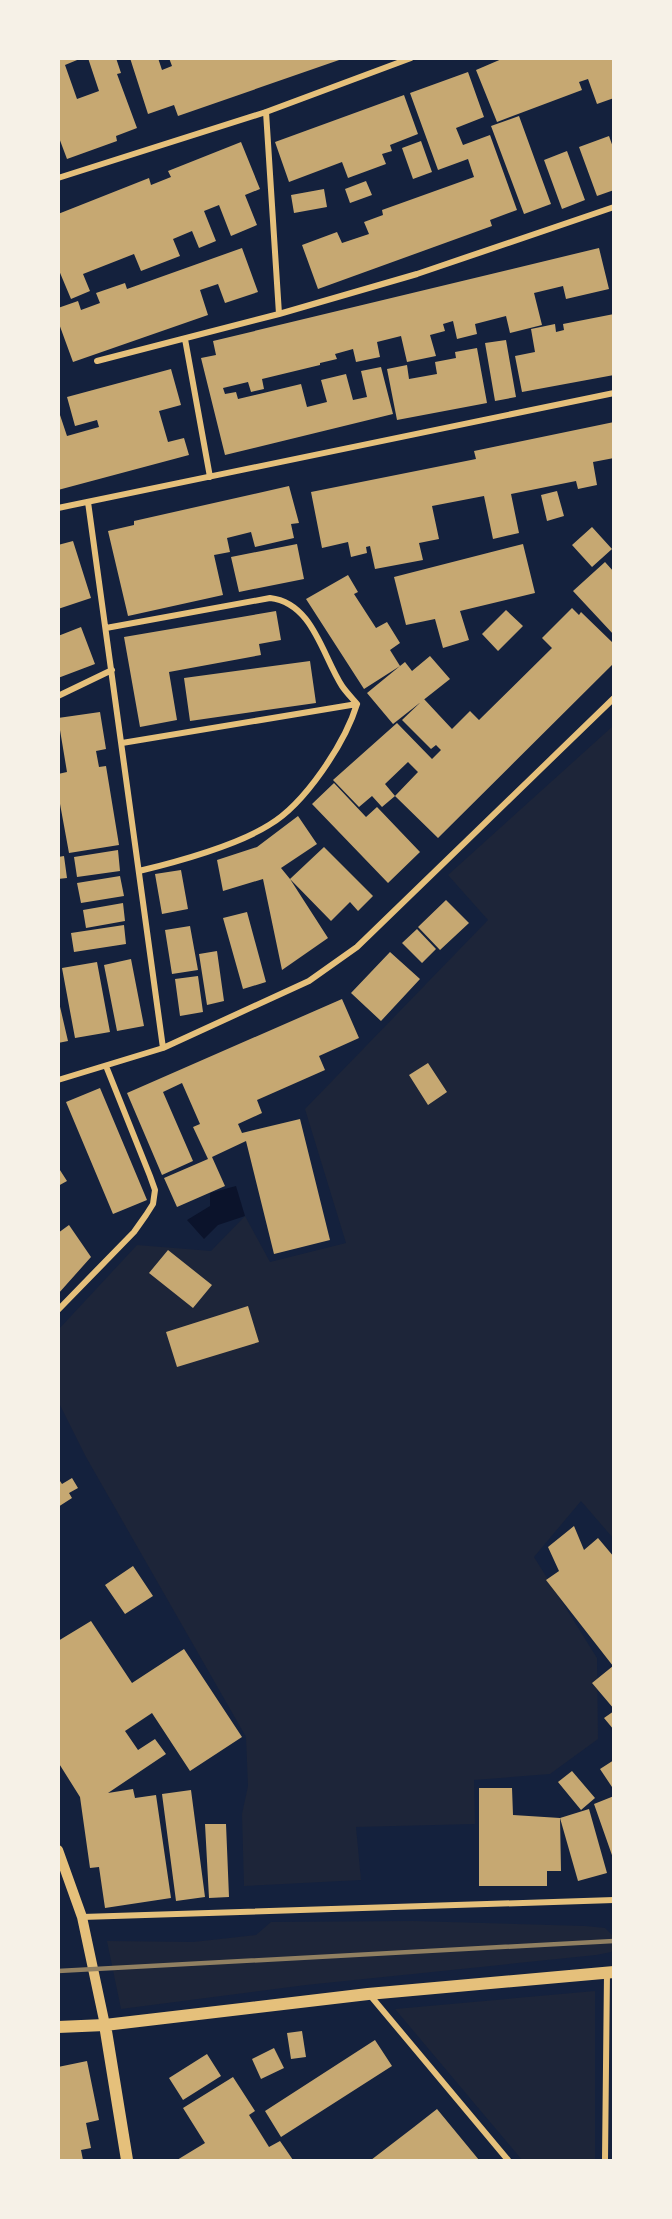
<svg xmlns="http://www.w3.org/2000/svg" width="672" height="2219" font-family="'Varela Round',sans-serif">
  <rect width="100%" height="100%" fill="#14213d"/>
  <path fill="#1d2539" d="M613,726V1538L581,1501L534,1557L597,1658L598,1739L550,1774L474,1780L475,1824L356,1827L361,1880L244,1886L242,1814L248,1786L246,1737L86,1457L59,1403V1329L137,1245L211,1251L245,1216L270,1262L346,1243L305,1109L488,920L448,875Z
    M413,1921L585,1926L605,1928L613,1936V1950L611,1952L596,1955L306,1985L121,2009L107,1941L193,1942L256,1935L271,1922Z
    M595,1991V2160H522L395,2009Z"/>
  <path fill="#0b132b" d="M236,1186L245,1216L218,1225L204,1239L187,1220L210,1206V1193Z"/>
  <path fill="#c6a872" d="M58,58H82L65,65L77,99L99,91L88,58H116L121,73L117,74L137,128L116,136L117,141L67,159L58,135Z
    M130,58H158L162,70L172,66L169,58L342,59L178,116L174,105L148,114Z
    M504,58H614V98L597,104L588,79L579,82L582,90L497,122L476,70Z
    M468,72L484,117L456,128L463,145L490,135L517,210L490,220L492,226L318,289L302,245L337,232L342,243L369,234L364,222L383,215L382,210L474,177L468,159L438,170L410,93Z
    M404,95L418,134L390,145L392,151L382,154L386,164L348,178L342,162L289,182L275,142Z
    M519,116L551,204L524,214L491,126Z
    M609,136L614,150V190L597,196L579,147Z
    M421,141L432,172L413,179L402,148Z
    M241,142L260,189L245,195L257,225L231,236L219,205L204,211L216,241L199,248L192,231L173,239L180,256L141,271L134,254L83,274L90,291L71,299L58,268V214L149,178L151,185L171,177L168,171Z
    M567,151L585,200L562,209L544,160Z
    M366,181L372,195L350,203L345,189Z
    M324,189L327,207L294,213L291,195Z
    M242,248L258,292L225,303L218,284L200,290L208,315L73,362L58,321V308L78,301L81,310L100,303L96,293L125,283L127,289Z
    M599,248L609,289L566,299L563,286L534,293L542,325L510,333L506,316L475,324L477,334L457,339L453,321L443,324L445,331L430,335L436,356L407,362L401,336L377,342L380,357L356,362L353,349L335,354L337,359L320,363V365L262,379L264,389L251,392L248,382L223,388L225,394L236,392L238,399L301,384L307,407L327,402L321,380L346,374L353,400L367,397L361,371L381,367L393,414L225,455L201,358L216,355L213,341Z
    M614,314V375L522,392L515,356L535,352L531,329L555,324L556,332L564,330L563,324Z
    M506,340L516,397L495,401L485,343Z
    M477,348L487,403L397,420L387,369L407,365L409,379L437,374L435,362L456,358L455,352Z
    M171,369L181,405L159,411L168,442L184,438L189,455L58,490V409L67,436L99,427L97,420L75,426L67,397Z
    M614,422V458L593,462L597,485L578,489L576,481L511,494L519,533L493,539L484,496L432,506L439,539L419,543L423,560L375,569L370,546L366,547L367,553L351,557L348,542L322,548L311,492L476,459L474,451Z
    M289,486L299,523L291,524L294,538L255,547L251,532L227,538L230,552L214,555L223,595L128,616L108,531L134,525V521Z
    M557,491L564,516L547,521L541,495Z
    M592,527L612,549L592,567L572,545Z
    M73,541L91,598L58,609V545Z
    M297,544L304,579L239,592L231,557Z
    M523,544L535,593L460,611L469,640L443,648L435,619L406,625L394,577Z
    M605,562L614,572V635L573,591Z
    M348,575L358,592L354,594L376,628L387,622L400,643L390,650L400,666L405,662L412,671L430,656L450,679L393,724L367,693L400,666L364,689L306,599Z
    M572,608L579,615L581,612L614,644V663L438,838L395,796L418,772L408,762L385,784L395,796L382,807L372,796L359,807L333,780L397,723L432,759L441,750L436,745L431,749L402,720L424,699L452,729L470,711L479,720L552,648L542,638Z
    M506,610L523,626L498,651L482,634Z
    M276,611L281,640L259,644L261,655L169,672L177,720L140,727L124,637Z
    M81,627L95,664L58,678V636Z
    M310,661L316,703L190,721L184,678Z
    M100,712L106,749L96,751L99,767L106,766L119,845L69,853L58,793V774L67,772L58,718Z
    M334,783L366,817L377,807L420,852L388,883L312,804Z
    M298,816L317,844L281,868L290,879L324,847L373,896L358,911L350,902L331,921L290,879L328,938L282,970L263,879L223,891L217,860L257,847Z
    M118,850L120,871L77,877L74,857Z
    M64,856L67,878L58,879V857Z
    M181,870L188,909L162,914L155,874Z
    M120,876L124,896L81,903L77,883Z
    M446,900L469,923L440,950L418,927Z
    M123,903L125,921L86,928L83,910Z
    M247,912L266,982L243,989L223,918Z
    M124,925L126,944L74,952L71,933Z
    M190,926L198,970L172,974L165,930Z
    M417,929L436,949L422,963L402,943Z
    M217,951L224,1001L207,1005L199,954Z
    M390,952L420,979L381,1021L351,993Z
    M131,959L144,1026L117,1031L104,965Z
    M97,962L110,1032L75,1038L62,968Z
    M198,976L203,1012L180,1016L175,979Z
    M58,998L68,1041L58,1043Z
    M342,999L359,1038L319,1056L325,1070L257,1100L262,1113L238,1124L242,1133L300,1119L330,1240L274,1254L246,1141L212,1157L225,1186L177,1207L164,1178L208,1159L193,1127L200,1124L182,1083L163,1092L193,1161L162,1175L127,1093Z
    M428,1063L447,1092L428,1105L409,1075Z
    M100,1088L147,1200L113,1214L66,1102Z
    M58,1167L67,1181L58,1186Z
    M69,1225L91,1257L58,1294V1233Z
    M168,1250L212,1285L193,1308L149,1273Z
    M248,1306L259,1342L177,1367L166,1332Z
    M58,1478L62,1484L72,1478L78,1488L69,1493L72,1498L58,1507Z
    M574,1526L584,1550L598,1538L614,1557V1709L592,1683L613,1666L546,1580L559,1571L548,1547Z
    M133,1566L153,1596L125,1614L105,1585Z
    M91,1621L132,1683L184,1649L242,1737L190,1771L152,1713L125,1731L138,1750L155,1739L166,1754L108,1793L133,1789L135,1798L156,1795L171,1898L105,1908L99,1867L90,1868L80,1797L58,1762V1641Z
    M614,1711V1730L604,1718Z
    M614,1760V1790L600,1769Z
    M572,1771L595,1798L581,1810L558,1782Z
    M479,1788H512L513,1815L560,1818L589,1809L607,1873L578,1881L560,1818L561,1871H547V1886H479Z
    M191,1790L205,1897L176,1901L162,1794Z
    M614,1796V1858H613L594,1804Z
    M205,1824H226L229,1897L209,1898Z
    M302,2031L306,2057L291,2059L287,2033Z
    M375,2040L392,2066L281,2137L265,2111Z
    M274,2048L284,2068L261,2079L252,2059Z
    M207,2054L221,2076L183,2100L169,2078Z
    M87,2061L99,2120L86,2123L91,2148L81,2150L83,2160H58V2067Z
    M233,2077L255,2111L249,2115L269,2147L280,2141L293,2160H177L205,2143L183,2108Z
    M437,2109L479,2160H371L414,2127Z"/>
  <g fill="none" stroke-linecap="round" stroke-linejoin="round">
    <path stroke="#e5c07b" stroke-width="6" d="M266,112L279,314
      M58,178L266,112L411,58
      M185,339L210,477
      M97,361L279,314L417,274L614,207
      M88,502L163,1048
      M58,508L614,393
      M106,628L270,598C313,603 322,655 342,686C346,692 352,698 357,704
      M58,696L112,670
      M122,743L357,704
      M139,871C176,862 237,845 269,825C305,804 345,743 357,704
      M58,1080L163,1048L309,981L357,947L614,698
      M58,1310L134,1232L146,1215L153,1204L155,1190L150,1176L106,1066
      M82,1917L614,1900
      M369,1994L508,2160
      M605,2160L607,1973"/>
    <path stroke="#e5c07b" stroke-width="10" d="M58,1850L82,1917L105,2025"/>
    <path stroke="#e5c07b" stroke-width="12" d="M105,2025L127,2160
      M58,2027L105,2025L368,1994L614,1972"/>
    <path stroke="#918062" stroke-width="4.5" d="M58,1971L614,1941"/>
  </g>
  <rect width="672" height="2219" fill="none" stroke="#f6f1e7" stroke-width="120"/>
</svg>
